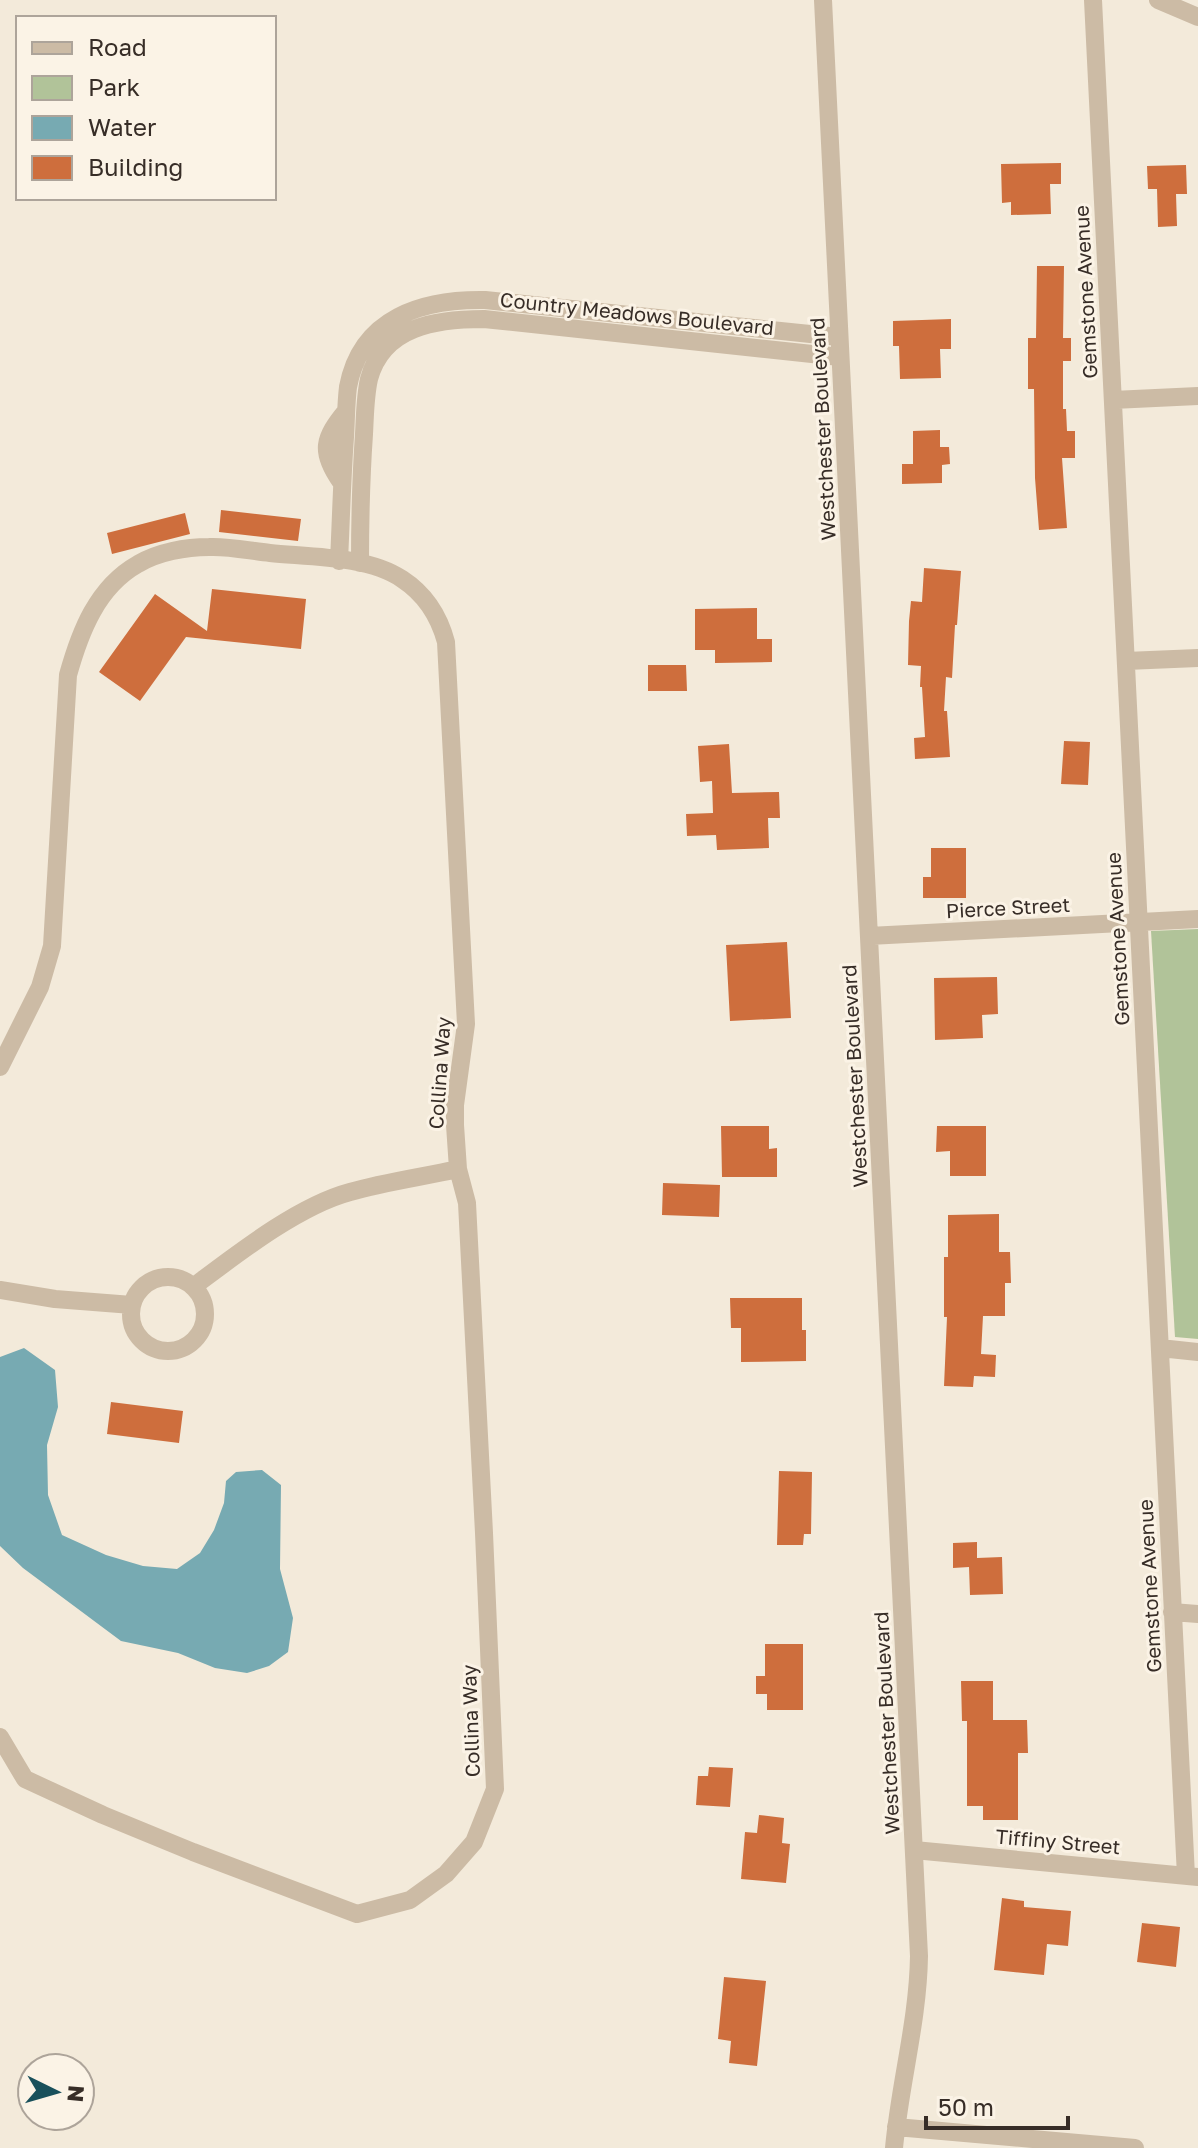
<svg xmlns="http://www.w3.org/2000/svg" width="1198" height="2148" font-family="'Golos Text',sans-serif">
  <rect width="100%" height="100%" fill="#f3eada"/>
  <path fill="#b1c399" d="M1198,929V1339L1175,1337L1151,931Z"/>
  <path fill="#77aab2" d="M24,1348L55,1370L58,1407L47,1445L48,1495L62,1535L106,1555L143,1566L177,1569L200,1553L214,1530L224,1503L226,1481L236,1472L262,1470L281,1485L280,1569L293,1618L288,1652L269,1666L247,1673L215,1668L178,1653L121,1641L23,1568L0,1546V1357Z"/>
  <path fill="#ce6e3d" d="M1061,163V184H1050L1051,214L1011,215V202L1002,203L1001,164Z
    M1186,165L1187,194H1176L1177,226L1158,227L1157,189H1148L1147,166Z
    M1037,266H1064L1063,338H1071V361H1063V409H1066L1067,431H1075V458H1062L1067,528L1039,530L1035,478L1034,389H1028V338H1036Z
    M951,319V349H940L941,378L900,379L899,346H893V321Z
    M940,430V447H949L950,464L942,465V483L902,484V464H913V431Z
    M221,510L301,519L298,541L219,532Z
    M185,513L190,534L112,554L107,533Z
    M924,568L961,571L957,625H955L952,678L946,677L944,711H947L950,757L915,759L914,738L925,737L922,687H920L921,666L908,665L909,621L911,601L922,602Z
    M212,589L306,599L301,649L186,637L140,701L99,672L155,594L207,631Z
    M757,608V639H772V662L715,663V650H695V609Z
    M648,665H686L687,691H648Z
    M1064,741L1090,742L1088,785L1061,784Z
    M729,744L732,793L779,792L780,818H768L769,848L717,850L716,835L687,836L686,814L713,813L712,781L700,782L698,746Z
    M931,848H966V898H923V877H931Z
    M787,942L791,1018L730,1021L726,945Z
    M997,977L998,1014L982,1015L983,1038L935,1040L934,978Z
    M721,1126H769V1149L777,1148V1177H722Z
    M937,1126H986V1176H950V1151L936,1152Z
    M663,1183L720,1185L719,1217L662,1215Z
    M999,1214V1252H1010L1011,1283H1005V1316H983L981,1354L996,1355L995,1377L974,1376L973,1387L944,1386L947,1317H944V1257H948V1215Z
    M730,1298H802V1330H806V1361L741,1362V1328H731Z
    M111,1402L183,1411L179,1443L107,1434Z
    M779,1471L812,1472L811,1534H804L803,1545H777Z
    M977,1542V1558L1002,1557L1003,1594L970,1595L969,1567L953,1568V1543Z
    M765,1644H803V1710H767V1694H756V1676H765Z
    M961,1681H993V1720H1027L1028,1753H1018V1820H983V1806H967V1721H962Z
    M709,1767L733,1768L730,1807L696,1805L698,1776H708Z
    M759,1815L784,1818L782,1843L790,1844L786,1883L741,1879L745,1832L757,1833Z
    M1002,1898L1024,1901V1907L1071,1911L1068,1946L1047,1944L1044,1975L994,1970Z
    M1142,1923L1180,1927L1176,1967L1137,1962Z
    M724,1977L766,1981L757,2066L729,2063L731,2041L718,2039Z"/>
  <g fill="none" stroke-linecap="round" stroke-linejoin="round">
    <path stroke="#ccbba5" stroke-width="18" d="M823,0L919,1956C918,2021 900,2083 894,2148
      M1093,0L1186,1876
      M1158,0L1198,17
      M1113,400L1198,396
      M341,482C319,451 324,438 346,411
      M339,561C341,519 342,478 345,437C346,421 346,403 348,387C361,317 423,299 485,300L839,337
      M360,563C360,520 361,477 364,434C365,416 365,397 369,379C383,326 437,319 484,319L840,357
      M1126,661L1198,658
      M869,936L1198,919
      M0,1067L40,987L52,946L68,675C80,632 97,587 138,564C158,552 186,547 209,547C229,546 250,551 270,553C310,557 368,556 402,579C425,594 439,616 446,642L466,1024L455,1105V1125L458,1169L467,1203L484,1533L495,1789L474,1842L446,1874L410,1900L357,1914L193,1852L103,1815L25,1779L0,1737
      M131 1314a37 37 0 1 1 74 0a37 37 0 1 1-74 0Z
      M193,1287C237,1254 298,1206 350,1192C385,1182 422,1177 458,1169
      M0,1290L55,1299L132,1305
      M1160,1348L1198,1352
      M1172,1612L1198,1614
      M914,1850L1198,1877
      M896,2127L1135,2148"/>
  </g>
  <g text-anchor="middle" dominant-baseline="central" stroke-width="6" stroke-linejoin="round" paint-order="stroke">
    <g font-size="20" fill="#372d27" stroke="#fbf3e6">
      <text transform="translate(1085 292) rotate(-93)">Gemstone Avenue</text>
      <text transform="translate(637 313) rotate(6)">Country Meadows Boulevard</text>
      <text transform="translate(822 429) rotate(-93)">Westchester Boulevard</text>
      <text transform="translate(1008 907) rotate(-3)">Pierce Street</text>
      <text transform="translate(1117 939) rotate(-93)">Gemstone Avenue</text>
      <text transform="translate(439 1073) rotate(-86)">Collina Way</text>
      <text transform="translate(854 1076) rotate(-93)">Westchester Boulevard</text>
      <text transform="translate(1149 1586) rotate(-93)">Gemstone Avenue</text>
      <text transform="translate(470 1721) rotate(-92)">Collina Way</text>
      <text transform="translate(886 1723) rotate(-93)">Westchester Boulevard</text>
      <text transform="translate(1058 1841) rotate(5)">Tiffiny Street</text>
    </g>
  </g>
  <rect x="16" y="16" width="260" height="184" fill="#fbf3e6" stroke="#ada49a" stroke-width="2"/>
  <rect x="32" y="42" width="40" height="12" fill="#ccbba5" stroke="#ada49a" stroke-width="2"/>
  <text x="88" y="56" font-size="24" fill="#372d27">Road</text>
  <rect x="32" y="76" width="40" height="24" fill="#b1c399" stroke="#ada49a" stroke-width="2"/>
  <text x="88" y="96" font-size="24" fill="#372d27">Park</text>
  <rect x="32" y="116" width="40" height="24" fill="#77aab2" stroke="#ada49a" stroke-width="2"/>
  <text x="88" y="136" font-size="24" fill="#372d27">Water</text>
  <rect x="32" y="156" width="40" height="24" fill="#ce6e3d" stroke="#ada49a" stroke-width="2"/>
  <text x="88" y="176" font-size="24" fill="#372d27">Building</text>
  <g transform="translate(56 2092) rotate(95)"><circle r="38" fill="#fbf3e6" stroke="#ada49a" stroke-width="2"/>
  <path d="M0-6L14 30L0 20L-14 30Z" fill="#19505b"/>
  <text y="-12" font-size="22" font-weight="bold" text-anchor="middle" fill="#372d27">N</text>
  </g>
  <path d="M926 2116v12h142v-12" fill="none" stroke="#372d27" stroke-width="4"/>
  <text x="938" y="2116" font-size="24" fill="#372d27" stroke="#fbf3e6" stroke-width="6" paint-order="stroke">50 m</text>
</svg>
